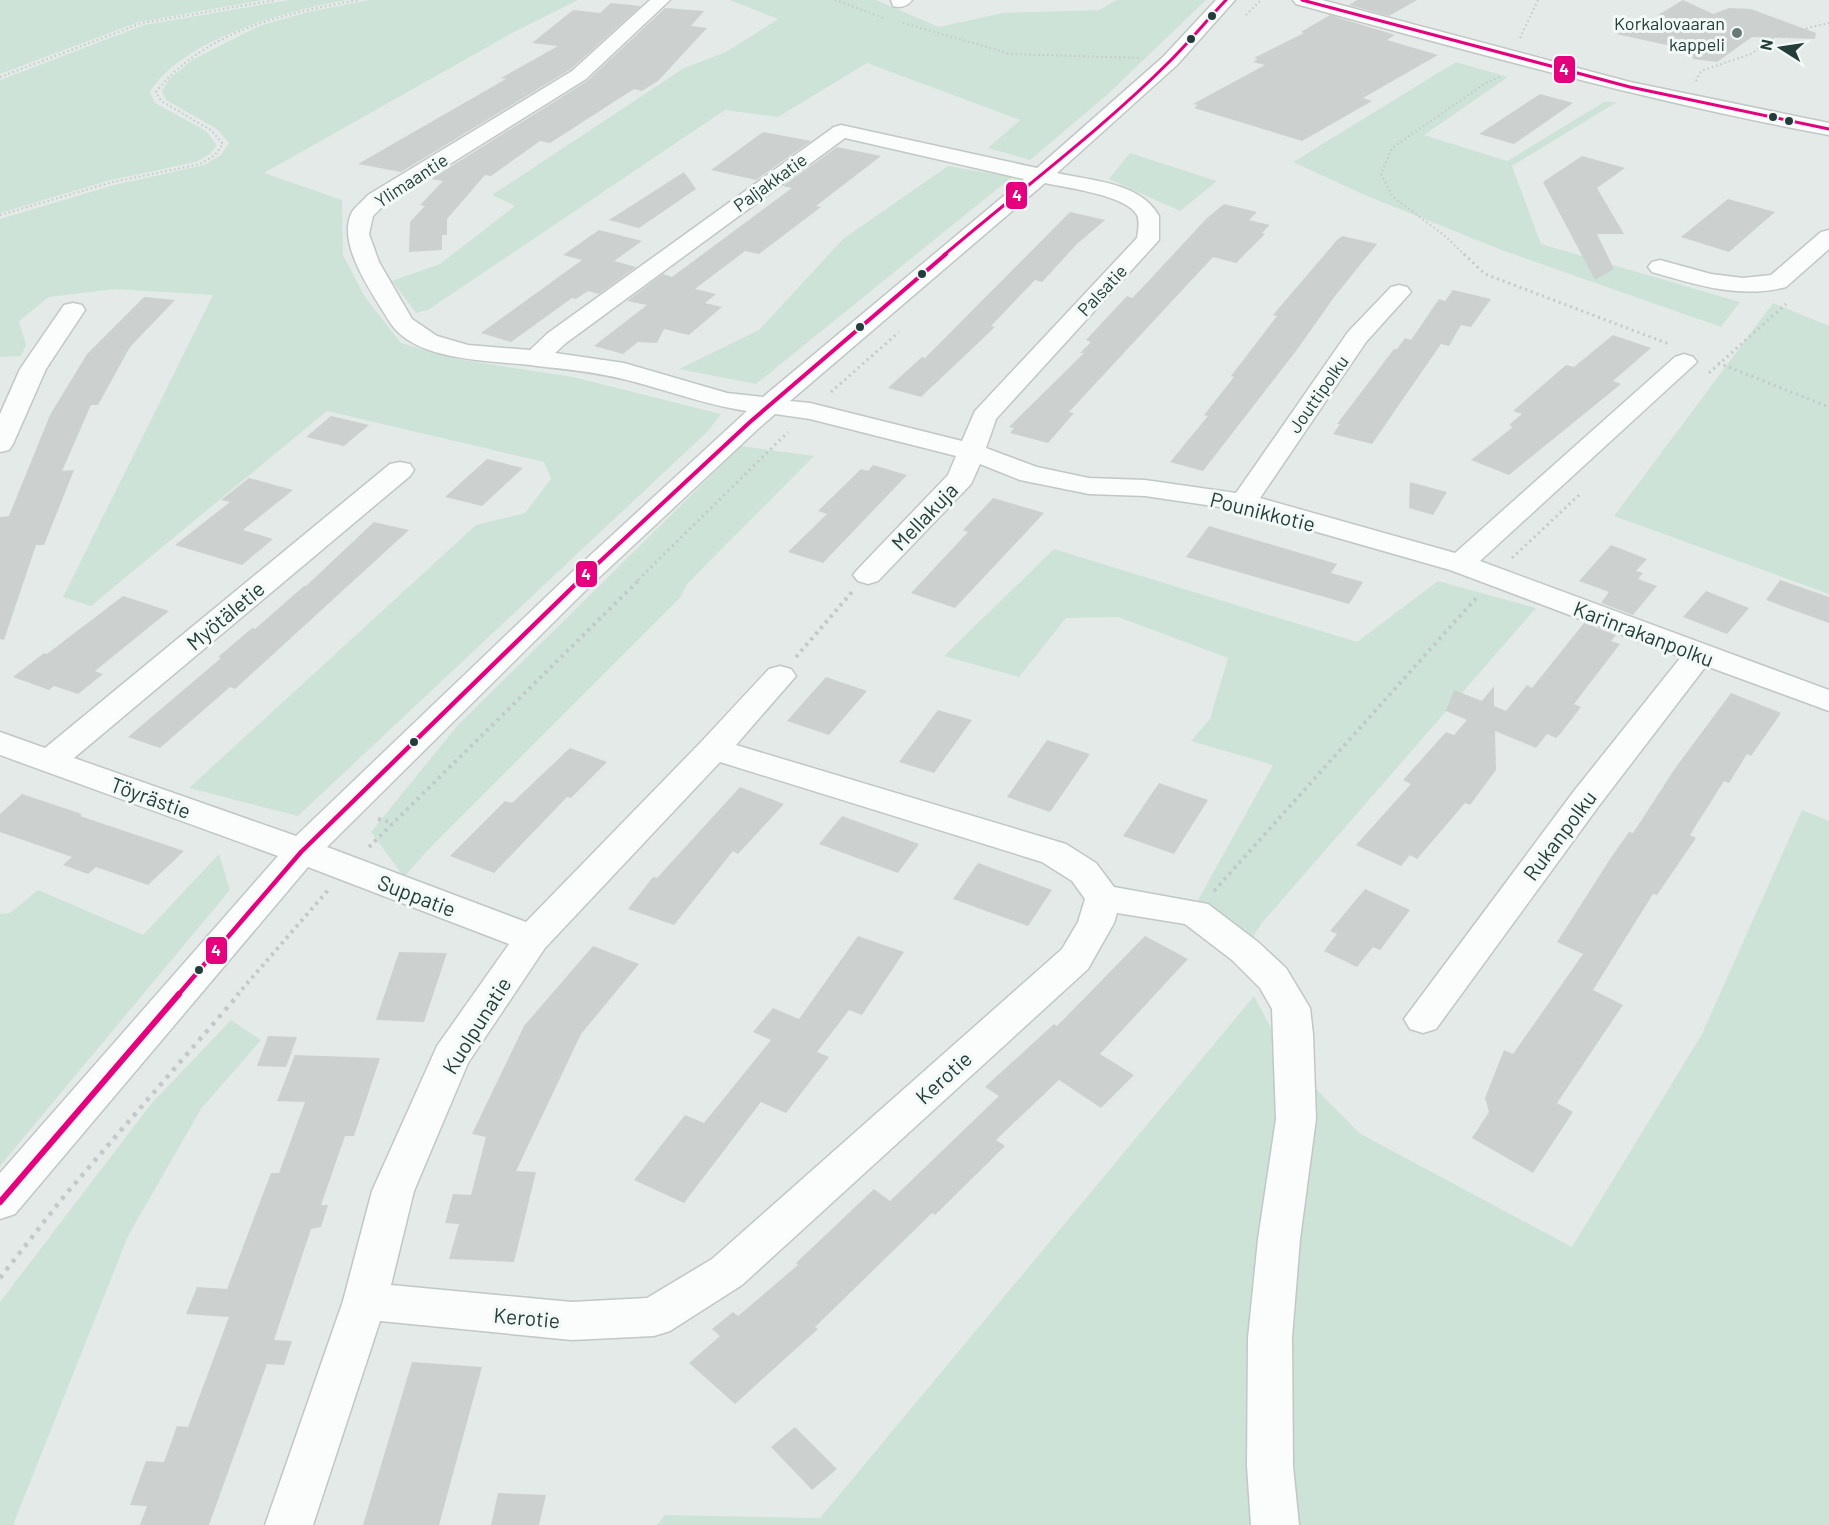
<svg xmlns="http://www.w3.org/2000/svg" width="1829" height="1525" font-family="Barlow,sans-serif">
  <rect width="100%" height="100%" fill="#e4eae8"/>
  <path fill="#cee3d8" d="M0,0H263L139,22L0,74Z
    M289,0H347C291,9 180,40 150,92L155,103L206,131L217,145L210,154L196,162L111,180L0,213V80L144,25Z
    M369,0H578L512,33L264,173L342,200L343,255L365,297L401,343L457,359L573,377L721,414L707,432L298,816L189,788L476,525L525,513L551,479L544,462L327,411L91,606L63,597L213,295L115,289L49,297L19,321L26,345L21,356L0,357V219L114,185L204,165L221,155L229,143L217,129L166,100L162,91L169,79L192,60L259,26L308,12Z
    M729,0H876L939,27L1002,13L1099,10L1117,0H1206L1107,95L1030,160L988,148L1020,120L867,63L778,117L725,110L428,310L416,313L392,281L440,264L515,206L492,195L684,68L726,52L778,19Z
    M1456,62L1508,77L1424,135L1507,161L1604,102H1617L1512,166L1541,244L1740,302L1721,327L1504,251L1367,196L1293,162Z
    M1130,153L1217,181L1180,211L1109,179Z
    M948,166L1012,177L756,384L679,369L759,330L843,239Z
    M1773,303L1829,326V594L1614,516Z
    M741,446L814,456L687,584L680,598L427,851L404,877L371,832L457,726Z
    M1054,549L1357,642L1438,581L1536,608L1261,924L1245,951L1198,900L1273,765L1191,741L1210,719L1228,658L1118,617L1066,618L1019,677L944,656Z
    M1802,810L1829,821V1525H657L665,1515L820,1518L1254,996L1288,1060L1359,1133L1572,1247L1702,1034Z
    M219,854L230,890L0,1166V914L10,913L38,890L143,935Z
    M231,1020L261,1040L201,1109L128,1236L13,1525H0V1302L151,1104Z"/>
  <path fill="#ccd1d0" d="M1357,0H1417L1389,16L1349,5Z
    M1683,0L1713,14L1729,8L1751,9L1816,33L1815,39L1752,37L1717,62L1693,59L1691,41L1667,45L1616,34L1661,20L1658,15Z
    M611,3L641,6L571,69L401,172L358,164L506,79L501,78L558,46L532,43L573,10L600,13Z
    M665,8L704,11L691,26L707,28L658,81L642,91L634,89L550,143L540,141L491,176L485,175L447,219V235H442V250L409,252L410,222L425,206L420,205L443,181L431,179L587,81Z
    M1330,15L1395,35L1387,40L1438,55L1363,98L1372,101L1302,141L1194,108L1198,105L1193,104L1265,65L1253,62L1258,59L1254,58L1304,33L1301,32Z
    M1540,94L1573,103L1514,144L1479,134Z
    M763,132L811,141L756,180L711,170Z
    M837,147L881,156L816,206L821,207L759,254L745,251L695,289L716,294L705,303L722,307L689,335L664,329L657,343L638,342L623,354L594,346L647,305L627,301L663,274L672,277L792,188L783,186Z
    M1582,156L1625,168L1597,188L1624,234H1597L1614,269L1595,280L1543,182Z
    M684,172L696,189L639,228L609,220Z
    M1728,199L1775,212L1729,252L1681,237Z
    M1224,204L1257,212L1249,220L1270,225L1262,233L1265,234L1236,263L1213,257L1069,412L1074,413L1048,443L1010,433L1014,428L1009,427L1084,353H1080L1091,342L1086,340L1127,296L1132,298L1142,288L1207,218Z
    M1070,212L1105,220L1077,244L1042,282L1035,280L991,326L995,327L975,346L921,397L888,388L922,357L925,358Z
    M599,230L642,241L614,261L636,267L599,294L588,291L576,299L572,298L511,342L481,333L582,260L563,255Z
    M1342,236L1377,244L1335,296L1296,351L1203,471L1170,462L1208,416L1204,415L1234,377L1231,376L1277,316L1273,315L1337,240Z
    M1453,290L1491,299L1471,327L1461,325L1449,346L1441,344L1372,444L1333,434L1340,424H1337L1394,349H1397L1405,338L1411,340L1439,299L1445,301Z
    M144,297L175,300L130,347L98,405H91L62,471L74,470L44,545H36L4,640L0,639V517L9,516L50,415L87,354Z
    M1613,335L1651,348L1613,381L1621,384L1509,475L1471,460L1513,427L1509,425L1522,414L1513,411L1566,365L1574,367Z
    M331,416L369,425L344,446L306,437Z
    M487,459L523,468L482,506L445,497Z
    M873,465L907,475L823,563L788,552L827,514L818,511L861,469L868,471Z
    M249,478L293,490L243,530L273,539L242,565L175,545L230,502L221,500Z
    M1410,482L1447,492L1433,515L1409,508Z
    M993,498L1044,513L955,608L911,593L968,532L963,530Z
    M374,522L409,530L235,689L230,687L160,748L128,737L221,658L218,657L252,628L255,629L304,586H306Z
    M1209,526L1337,564L1331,573L1363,582L1349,604L1186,557Z
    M1611,545L1647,559L1636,571L1643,573L1638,579L1657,586L1633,615L1601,603L1609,592L1579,581Z
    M1780,580L1829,597V623L1766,600Z
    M1706,591L1749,608L1727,634L1683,617Z
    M123,596L169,611L95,671L103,674L78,694L54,686L49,690L13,677L44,653L47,654Z
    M1584,623L1616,635L1611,641L1620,644L1574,704L1581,707L1561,733L1556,738L1547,734L1536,748L1495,731L1496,770L1470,805L1465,803L1417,859L1410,855L1401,866L1356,845L1411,784L1403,780L1446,732L1454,735L1467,720L1446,711L1454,690L1482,701L1494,686V706L1506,711L1527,685L1532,688Z
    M826,677L867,691L829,735L787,721Z
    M1731,693L1781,713L1751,756L1747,754L1729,783L1724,781L1690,835L1696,838L1657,895L1653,894L1593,990L1623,1005L1557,1103L1573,1112L1533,1173L1472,1138L1489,1112L1485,1098L1504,1050L1513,1054L1583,954L1557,942L1612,856L1629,832L1633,833L1676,767Z
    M938,710L972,720L934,773L899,762Z
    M1047,740L1090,754L1050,812L1007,797Z
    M570,748L607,762L571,798L567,797L494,873L450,856L505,801L512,803Z
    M1159,783L1208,800L1174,854L1123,836Z
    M740,787L784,804L738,854L733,851L674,925L628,909L653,877L657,878Z
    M22,794L82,814L80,816L184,851L148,885L96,867L88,874L63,865L72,857L0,832V814Z
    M842,816L919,844L898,873L819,844Z
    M978,863L1052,890L1028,926L953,899Z
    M1365,889L1410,910L1380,950L1373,947L1357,967L1324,951L1337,934L1330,931Z
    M858,936L904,952L862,1015L849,1010L817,1052L829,1057L786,1113L761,1102L684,1203L634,1180L685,1115L704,1123L771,1040L753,1032L773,1008L799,1019Z
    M1145,936L1188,959L1100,1054L1134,1075L1101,1108L1059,1080L996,1140L1005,1146L935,1215L932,1213L815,1327L818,1329L735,1404L689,1363L720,1336L712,1329L733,1312L738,1316L798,1265L796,1263L874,1189L890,1201L999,1096L985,1087L1054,1024L1057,1026Z
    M593,946L639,964L581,1034L516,1171L536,1172L514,1262L449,1259L459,1224L445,1223L453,1194L471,1195L486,1137L472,1134L524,1026Z
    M399,952L447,953L424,1022L376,1020Z
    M268,1036L297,1037L286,1067L257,1066Z
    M295,1055L380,1058L354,1136H345L321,1205H328L321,1227L311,1229L274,1340L292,1341L284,1365L267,1364L209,1525H140L147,1506L130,1505L146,1461L164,1462L177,1426L188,1427L229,1317L186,1314L197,1287L227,1289L271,1173H279L305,1102L277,1101Z
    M412,1362L482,1367L439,1525H363Z
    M795,1427L837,1469L812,1490L771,1447Z
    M498,1493L546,1495L539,1525H491Z"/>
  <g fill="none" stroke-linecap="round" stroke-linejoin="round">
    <g stroke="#c1c7c5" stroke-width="3">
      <path id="minor" d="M650,0H670L586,79L384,205L373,216L369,234L379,262L412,319L437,336L468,345L530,350L548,333L834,127L841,125L1037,168L1163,57L1216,0H1235L1177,65L1057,173C1092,181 1140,182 1159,216V240L996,419L986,448L1037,467L1089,478L1145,480L1236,493L1348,332L1391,287L1399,285L1407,287L1411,292L1366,342L1260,498L1455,553L1675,357L1684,354L1693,357L1697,362L1480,561L1829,690V711L1706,666L1598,807L1436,1029L1423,1033L1410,1029L1404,1019L1574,791L1681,657L1450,570L1240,510L1145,496L1089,494L1020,480L980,464L971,484L878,581L868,584L858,581L853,575L858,569L948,475L956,456L810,419L775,414L759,428L590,586L327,847L526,922L702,741L769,669L780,666L791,669L796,676L736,745L1066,844L1096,863L1114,887L1208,904L1258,942L1286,968L1310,1008L1313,1034L1316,1119L1300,1239L1292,1338L1293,1466L1299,1525H1251L1247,1466L1248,1338L1258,1239L1276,1119L1272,1009L1260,988L1232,960L1185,924L1117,913L1114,923L1088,969L742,1285L670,1331L654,1336L572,1340L380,1321L313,1525H265L343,1301L372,1191L437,1046L509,944L308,867L15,1214L0,1219V1173L278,856L0,755V732L45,748L390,464L400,462L410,464L414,470L410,476L74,758L296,836L570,574L747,411C705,405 665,389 623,379C595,372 565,369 537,366C495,360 418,363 391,324C375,297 335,244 352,212C356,206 363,201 368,195L572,71ZM845,138L1024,179L763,397L727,393L624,363L555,353L566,343ZM1045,183C1067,188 1126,195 1137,215C1140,222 1138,231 1137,238L975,411L962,441L810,403L790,401ZM720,762L1042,862L1072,881L1085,899L1078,922L1062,949L712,1259L647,1298L572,1302L391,1285L414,1191L468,1063L545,948Z
        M891,0H912C907,7 900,8 893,6Z
        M1293,0H1322L1630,82L1829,123V135C1649,102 1472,52 1296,4Z
        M1829,230V249L1786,287C1740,299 1696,285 1652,272L1648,267L1652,262L1660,260L1711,274L1743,278L1771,275L1821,232Z
        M73,303L82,305L85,310L46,369L13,444L9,450L0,452V414L20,369L64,305Z"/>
    </g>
    <path stroke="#c1cac8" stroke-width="2" stroke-dasharray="1.5 3" stroke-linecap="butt" d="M835,0L884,18
      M1246,15L1261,0
      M903,23L1011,54L1140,58
      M1520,38L1538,0
      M0,77L142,23L276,0
      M1696,81L1701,71L1751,54L1777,35L1829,23
      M0,215L113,182L200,164L215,155L223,144L211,130L161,101L156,92C204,31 285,13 358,0
      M1465,255L1445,236L1393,197L1381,174L1392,148L1484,84L1501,76"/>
    <path stroke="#c1cac8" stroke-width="3" stroke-dasharray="2 4" stroke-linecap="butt" d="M1464,254L1485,274L1669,344
      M1718,363L1829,407
      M1709,373L1786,304
      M831,392L899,332
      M1512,558L1579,495
      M638,580L788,432"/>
    <path stroke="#c1cac8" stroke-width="4" stroke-dasharray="3 4.5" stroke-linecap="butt" d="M796,657L852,592
      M378,819L393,823
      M369,847L640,579
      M1214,891L1477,597
      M237,995L329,889"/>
    <path stroke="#c1cac8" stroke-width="4.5" stroke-dasharray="4 6" stroke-linecap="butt" d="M0,1278L65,1195L239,994"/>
    <use href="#minor" fill="#fbfcfc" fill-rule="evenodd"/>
    <g stroke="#f3f9f7" stroke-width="6">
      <path id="bus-1-far3" d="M1302,0L1630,87L1829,129
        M944,255C1019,191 1100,131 1170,61C1190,41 1207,20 1226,0"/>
    </g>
    <g stroke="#f3f9f7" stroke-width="8">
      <path id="bus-1-far2" d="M580,580L750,422L946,254"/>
    </g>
    <g stroke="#f3f9f7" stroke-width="9">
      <path id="bus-1-far1" d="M178,995L301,852L581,579"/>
    </g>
    <g stroke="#f3f9f7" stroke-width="10">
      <path id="bus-1" d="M0,1202L179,994"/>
    </g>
    <use href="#bus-1-far3" stroke="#e5007d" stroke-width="3"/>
    <use href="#bus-1-far2" stroke="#e5007d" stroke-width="4"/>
    <use href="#bus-1-far1" stroke="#e5007d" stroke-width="4.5"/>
    <use href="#bus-1" stroke="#e5007d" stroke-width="6"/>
  </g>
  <g fill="#223d3a" stroke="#f3f9f7" stroke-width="2">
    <circle cx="1212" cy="16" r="5"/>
    <circle cx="1191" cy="39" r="5"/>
    <circle cx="1773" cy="117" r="5"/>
    <circle cx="1789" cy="121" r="5"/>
    <circle cx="922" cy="274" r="5"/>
    <circle cx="860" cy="327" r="5"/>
    <circle cx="414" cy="742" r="5"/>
    <circle cx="199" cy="970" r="5"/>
  </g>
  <circle fill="#667a77" stroke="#f3f9f7" stroke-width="2" cx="1737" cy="33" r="6"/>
  <g text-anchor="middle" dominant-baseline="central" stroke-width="6" stroke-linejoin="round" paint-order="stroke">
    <g font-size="18" fill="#223d3a" stroke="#f3f9f7" text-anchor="end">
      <text x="1725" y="23">Korkalovaaran<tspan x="1725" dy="21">kappeli</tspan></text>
    </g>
    <g font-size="18" fill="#223d3a" stroke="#f3f9f7">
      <text transform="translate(411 180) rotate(-33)">Ylimaantie</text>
      <text transform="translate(770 182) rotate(-36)">Paljakkatie</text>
      <text transform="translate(1102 290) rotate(-47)">Palsatie</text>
      <text transform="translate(1318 394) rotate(-55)">Jouttipolku</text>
    </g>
    <g font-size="21" fill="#223d3a" stroke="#f3f9f7">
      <text transform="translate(1263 511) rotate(14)">Pounikkotie</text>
      <text transform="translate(924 516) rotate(-46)">Mellakuja</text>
      <text transform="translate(225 615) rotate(-40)">Myötäletie</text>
      <text transform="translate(1644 633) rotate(21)">Karinrakanpolku</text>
      <text transform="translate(151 797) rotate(20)">Töyrästie</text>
      <text transform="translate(1559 835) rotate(-53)">Rukanpolku</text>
      <text transform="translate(417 895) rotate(21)">Suppatie</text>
      <text transform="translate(476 1025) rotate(-58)">Kuolpunatie</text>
      <text transform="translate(943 1077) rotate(-42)">Kerotie</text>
      <text transform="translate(527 1317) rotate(5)">Kerotie</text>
    </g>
  </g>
  <g stroke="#f3f9f7" stroke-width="2">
    <rect x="1553" y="55" width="23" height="29" rx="6" fill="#e5007d"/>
    <rect x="1005" y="181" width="23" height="29" rx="6" fill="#e5007d"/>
    <rect x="575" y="560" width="23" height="28" rx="6" fill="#e5007d"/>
    <rect x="205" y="936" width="23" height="29" rx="6" fill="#e5007d"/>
  </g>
  <g font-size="16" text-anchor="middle" font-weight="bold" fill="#fff">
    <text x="1564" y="75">4</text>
    <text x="1017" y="201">4</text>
    <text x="586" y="580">4</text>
    <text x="216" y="956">4</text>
  </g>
  <g transform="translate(1781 48) rotate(282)" stroke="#f3f9f7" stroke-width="4.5" paint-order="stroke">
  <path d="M0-4.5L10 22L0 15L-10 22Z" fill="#223d3a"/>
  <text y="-9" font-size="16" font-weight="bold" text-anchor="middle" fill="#223d3a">N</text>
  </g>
</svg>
